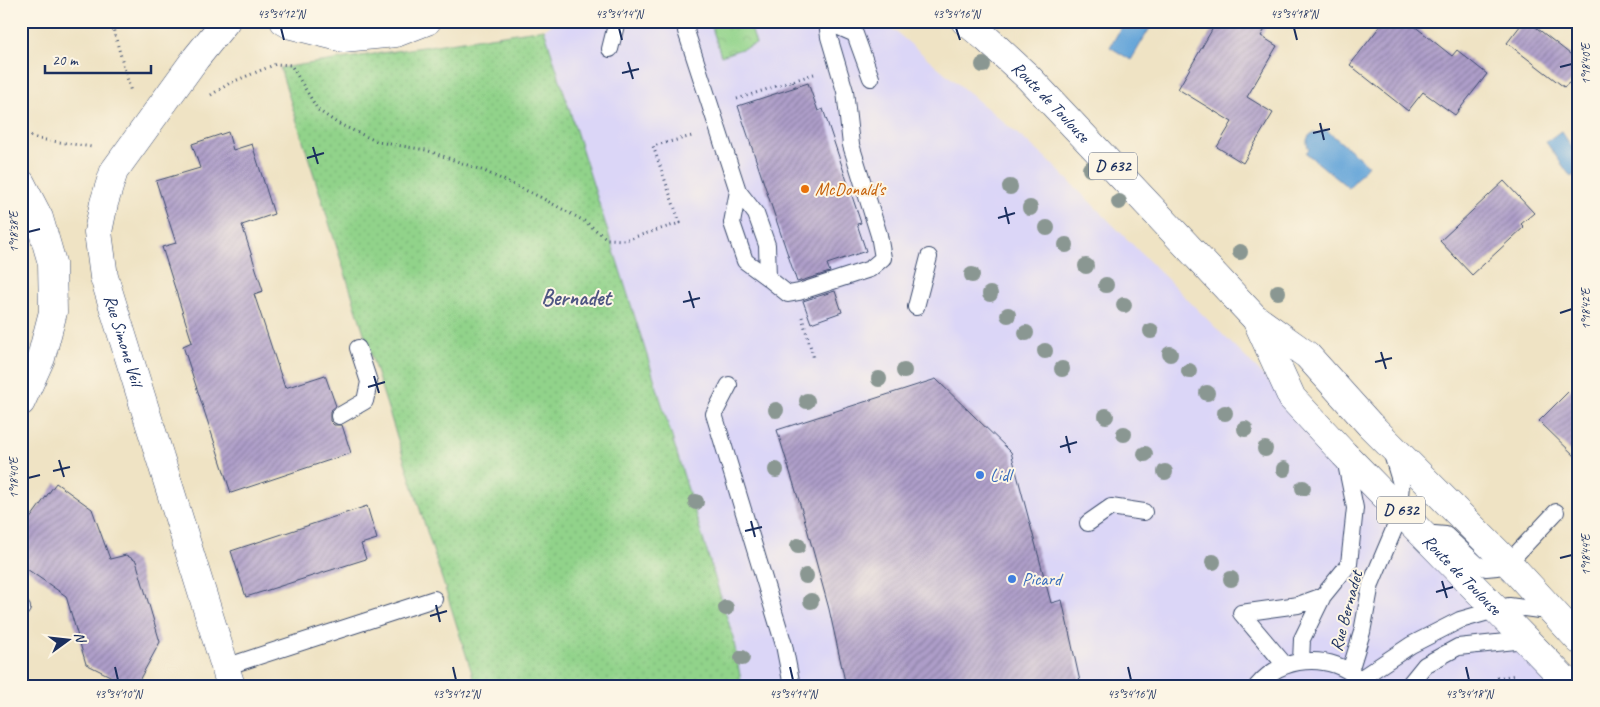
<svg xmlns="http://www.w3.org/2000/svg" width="1600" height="707" font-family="Caveat,sans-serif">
  <defs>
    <pattern id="grass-dots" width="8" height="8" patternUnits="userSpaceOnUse" patternTransform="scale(1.25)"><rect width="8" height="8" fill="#91d38a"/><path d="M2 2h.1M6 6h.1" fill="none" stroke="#7cb57a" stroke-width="1.8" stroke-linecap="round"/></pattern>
    <pattern id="park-crowns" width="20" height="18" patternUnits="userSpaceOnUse" patternTransform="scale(1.25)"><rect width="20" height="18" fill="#91d38a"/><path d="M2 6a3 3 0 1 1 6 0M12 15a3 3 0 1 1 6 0" fill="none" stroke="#7cb57a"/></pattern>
    <pattern id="building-hatch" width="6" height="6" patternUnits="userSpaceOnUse" patternTransform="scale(1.25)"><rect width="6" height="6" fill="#ae9ec9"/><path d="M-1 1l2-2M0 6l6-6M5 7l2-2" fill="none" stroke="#8d81a6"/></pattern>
  </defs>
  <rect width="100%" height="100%" fill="#fcf5e5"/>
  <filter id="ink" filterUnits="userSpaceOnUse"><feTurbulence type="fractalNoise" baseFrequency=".02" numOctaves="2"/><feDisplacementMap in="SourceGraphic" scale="10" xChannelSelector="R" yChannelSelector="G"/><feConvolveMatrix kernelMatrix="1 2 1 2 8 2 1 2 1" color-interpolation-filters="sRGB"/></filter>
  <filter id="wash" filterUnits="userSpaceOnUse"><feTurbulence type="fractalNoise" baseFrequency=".0096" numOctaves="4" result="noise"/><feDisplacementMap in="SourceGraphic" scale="20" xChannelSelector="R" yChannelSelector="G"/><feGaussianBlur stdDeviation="1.12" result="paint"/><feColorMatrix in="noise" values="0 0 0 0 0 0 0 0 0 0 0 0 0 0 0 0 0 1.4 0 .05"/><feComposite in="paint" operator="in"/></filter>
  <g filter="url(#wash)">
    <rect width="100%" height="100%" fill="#efe3c4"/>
    <path fill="#dbd6f7" d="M557,21H883L1045,157L1255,367L1557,686H742L733,637L650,365L544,29Z"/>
    <path fill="url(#grass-dots)" stroke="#568174" d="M544,29L650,365L733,637L742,686H476L280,68Z"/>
    <path fill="url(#park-crowns)" stroke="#568174" d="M710,21H749L756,44L721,56Z"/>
    <path fill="#66a6d9" stroke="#406a9c" d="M1125,21H1154L1131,60L1110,47Z
      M1325,129L1368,165L1349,188L1306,153L1309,149C1303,139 1311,129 1322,134Z
      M1561,131L1579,157V171L1571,177L1546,142Z"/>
    <g id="blocks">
      <path fill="url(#building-hatch)" d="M1217,21H1270L1261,36L1277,46L1247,97L1273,113L1243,163L1217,147L1232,122L1178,89Z
        M1384,21H1408L1452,56L1457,50L1487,74L1455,115L1423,92L1408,111L1350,65Z
        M1524,21H1528L1579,61V75L1564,87L1507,43Z
        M808,83L818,111L823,109L861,223L857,224L866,251L827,264L830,272L797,282L738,106Z
        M228,132L233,150L252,144L274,214L242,225L263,291L254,294L285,388L325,375L336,406L330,411V421L334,425H342L351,453L231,493L183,346L192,342L162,247L176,243L156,181L200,168L192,144Z
        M1504,181L1534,213L1521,224L1524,227L1472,275L1440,241Z
        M835,291L842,312L811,323L803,301Z
        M936,379L1011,452L1051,603L1062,600L1081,686H846L829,609L803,514L777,430Z
        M1579,381V460L1539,421Z
        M56,483L92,509L110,559L126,555L136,561L160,642L136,686H130L86,664L66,596L21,565V531Z
        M367,506L377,539L361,544L366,559L246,597L231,551Z"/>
    </g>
  </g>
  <g filter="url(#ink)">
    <use href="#blocks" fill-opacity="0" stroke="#3b4a6d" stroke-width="1"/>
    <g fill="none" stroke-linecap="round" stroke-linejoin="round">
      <g stroke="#3b4a6d" stroke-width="18">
        <path id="lane" d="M688,21L686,31L738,191L756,214L767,245L768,278L788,294L799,292L870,269L883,258L879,235L851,145L845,91L829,37L827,22
          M825,21L855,34L871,78
          M610,49L617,21
          M738,191L732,223L745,261L768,278
          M916,307L929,257
          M729,385L714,414L784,645L792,686
          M339,416L365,401L369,382L358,348
          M1088,523L1111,507L1144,512
          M1422,533L1446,535L1477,564L1486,568L1497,567L1508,563L1556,512
          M21,608H22
          M1301,661L1302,639L1323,596L1349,564L1355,508L1345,459
          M1285,665L1241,613L1298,605L1323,596
          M225,667L434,599
          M1350,671L1362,632L1371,584L1398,520L1401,484L1391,451
          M1360,679L1411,645L1460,620L1509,606L1554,612
          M1257,686C1282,656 1327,653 1357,677
          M1408,686L1425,665L1458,647L1525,640"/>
      </g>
      <g stroke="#3b4a6d" stroke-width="29">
        <g id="street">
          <path id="s1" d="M226,21L196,58L114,171L104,203L98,232L104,277L231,686"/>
          <path d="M21,183L39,218L52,263L53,312L41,358L21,402"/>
        </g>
      </g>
      <g stroke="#3b4a6d" stroke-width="29">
        <g id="primary">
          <path d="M284,21L291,25L343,38L396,33L427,21"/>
          <path id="s2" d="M965,21L986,38L1028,77L1255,318L1307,355L1370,425L1513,568L1579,640"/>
          <path id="s3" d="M1256,319L1292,398L1344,454L1571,686"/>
        </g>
      </g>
      <path stroke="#3b4a6d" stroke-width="3" stroke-dasharray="1 4" stroke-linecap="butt" d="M111,21L131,92
        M793,81L795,87
        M211,95L230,83L276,64L291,65L318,110L337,123L378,142L426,150L484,171L540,197L586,222L607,239L625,240L680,223L653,146L692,136
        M737,99L814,74
        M21,133L39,139L92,147
        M802,317L814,359
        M1077,685V686
        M1491,686L1497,678L1516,675"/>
      <use href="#lane" stroke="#fff" stroke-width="16"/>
      <use href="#street" stroke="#fff" stroke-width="28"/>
      <use href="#primary" stroke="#fff" stroke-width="28"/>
    </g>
    <g fill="#8a9792">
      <circle cx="983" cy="65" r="8"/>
      <circle cx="1090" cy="169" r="8"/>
      <circle cx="1010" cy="187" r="8"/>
      <circle cx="1119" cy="202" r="8"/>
      <circle cx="1030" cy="208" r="8"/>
      <circle cx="1047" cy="228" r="8"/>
      <circle cx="1066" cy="245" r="8"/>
      <circle cx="1240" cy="252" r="8"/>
      <circle cx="1086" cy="266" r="8"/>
      <circle cx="972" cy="275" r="8"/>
      <circle cx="1106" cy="285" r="8"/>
      <circle cx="1278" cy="292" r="8"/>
      <circle cx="990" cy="294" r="8"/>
      <circle cx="1124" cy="305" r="8"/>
      <circle cx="1008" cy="315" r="8"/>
      <circle cx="1151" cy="331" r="8"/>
      <circle cx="1026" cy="333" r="8"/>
      <circle cx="1045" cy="351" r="8"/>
      <circle cx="1170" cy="354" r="8"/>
      <circle cx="1062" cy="369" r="8"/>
      <circle cx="904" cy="371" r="8"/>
      <circle cx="1189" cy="371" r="8"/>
      <circle cx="879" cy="379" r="8"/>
      <circle cx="1207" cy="393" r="8"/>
      <circle cx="807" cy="401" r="8"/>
      <circle cx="776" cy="410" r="8"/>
      <circle cx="1225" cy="413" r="8"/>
      <circle cx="1106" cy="416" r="8"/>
      <circle cx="1245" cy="429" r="8"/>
      <circle cx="1124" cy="434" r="8"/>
      <circle cx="1265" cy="449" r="8"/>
      <circle cx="1145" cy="454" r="8"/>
      <circle cx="1284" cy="469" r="8"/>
      <circle cx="776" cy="470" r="8"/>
      <circle cx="1165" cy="472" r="8"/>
      <circle cx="1303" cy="488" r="8"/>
      <circle cx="696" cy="502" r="8"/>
      <circle cx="798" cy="546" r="8"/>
      <circle cx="1213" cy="562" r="8"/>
      <circle cx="806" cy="576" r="8"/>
      <circle cx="1231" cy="579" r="8"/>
      <circle cx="811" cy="601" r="8"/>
      <circle cx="726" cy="608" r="8"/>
      <circle cx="742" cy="658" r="8"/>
    </g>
  </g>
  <path fill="none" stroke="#1b2f5e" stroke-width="2" d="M281,28L284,40M619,28L622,40M956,28L960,40M1294,28L1297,40M628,62L633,79M1560,67L1572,64M622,73L639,69M1320,123L1324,140M1313,133L1330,129M313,147L318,164M307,158L324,153M1005,207L1009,224M998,218L1015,213M28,232L40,229M689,291L694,308M683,302L700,298M1560,313L1572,309M1381,352L1386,369M1375,362L1392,358M374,376L379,393M368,387L385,382M1066,436L1070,453M1060,447L1077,442M59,460L64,477M53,471L70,467M28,478L40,475M751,521L755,537M745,531L762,527M1560,558L1572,555M1442,581L1447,598M1436,592L1453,587M436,605L440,622M430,616L447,611M115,667L118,680M453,667L456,680M790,667L793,680M1128,667L1131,680M1466,667L1469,680"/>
  <circle fill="#e8710a" stroke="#fcf5e5" stroke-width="2" cx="805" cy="189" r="5"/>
  <g fill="#3f7fe0" stroke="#fcf5e5" stroke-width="2">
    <circle cx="980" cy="475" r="5"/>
    <circle cx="1012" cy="579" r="5"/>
  </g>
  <g text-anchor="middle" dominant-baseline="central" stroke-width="4" stroke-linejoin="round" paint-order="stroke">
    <g fill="#fcf5e5" stroke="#5e6a86" stroke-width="1">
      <rect x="1089" y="152.5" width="48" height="27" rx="4"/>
      <rect x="1377" y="496.5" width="48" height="27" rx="4"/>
    </g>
    <g font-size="16" font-weight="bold" fill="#1b2f5e">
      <text x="1113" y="166">D 632</text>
      <text x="1401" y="510">D 632</text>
    </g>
    <g font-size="18" fill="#1b2f5e" stroke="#fcf5e5">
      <text stroke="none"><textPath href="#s2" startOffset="118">Route de Toulouse</textPath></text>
      <text stroke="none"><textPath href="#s1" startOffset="362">Rue Simone Veil</textPath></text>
      <text stroke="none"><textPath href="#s3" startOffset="332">Route de Toulouse</textPath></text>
      <text transform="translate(1346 611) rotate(-75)">Rue Bernadet</text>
    </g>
    <g font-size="18" fill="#c56008" stroke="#fcf5e5" text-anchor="start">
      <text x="815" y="189">McDonald's</text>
    </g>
    <g font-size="18" fill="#366cbe" stroke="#fcf5e5" text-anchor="start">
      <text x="990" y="475">Lidl</text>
      <text x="1022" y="579">Picard</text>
    </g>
    <g font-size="22" font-weight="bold" fill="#4e5683" stroke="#fcf5e5">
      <text x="576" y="298">Bernadet</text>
    </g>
  </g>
  <rect width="1600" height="707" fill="none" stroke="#fcf5e5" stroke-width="55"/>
  <g transform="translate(68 640) rotate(75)" stroke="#fcf5e5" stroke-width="4" paint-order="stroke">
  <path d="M0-4L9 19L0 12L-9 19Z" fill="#1b2f5e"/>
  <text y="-8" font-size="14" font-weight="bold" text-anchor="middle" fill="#1b2f5e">N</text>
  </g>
  <path d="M45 65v8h106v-8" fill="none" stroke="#1b2f5e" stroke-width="2.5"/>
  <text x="52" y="65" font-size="15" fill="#1b2f5e" stroke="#fcf5e5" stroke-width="4" paint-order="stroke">20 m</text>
  <rect x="28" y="28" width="1544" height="652" fill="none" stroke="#1b2f5e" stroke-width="2"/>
  <g font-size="12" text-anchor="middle" fill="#1b2f5e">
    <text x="281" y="18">43°34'12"N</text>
    <text x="619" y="18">43°34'14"N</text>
    <text x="956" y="18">43°34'16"N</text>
    <text x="1294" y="18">43°34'18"N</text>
    <text transform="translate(1586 64) rotate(-90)" y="4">1°18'40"E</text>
    <text transform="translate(14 232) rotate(-90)" y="4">1°18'38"E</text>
    <text transform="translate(1586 309) rotate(-90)" y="4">1°18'42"E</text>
    <text transform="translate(14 478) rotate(-90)" y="4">1°18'40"E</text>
    <text transform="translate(1586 555) rotate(-90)" y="4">1°18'44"E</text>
    <text x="118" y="698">43°34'10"N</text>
    <text x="456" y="698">43°34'12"N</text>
    <text x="793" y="698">43°34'14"N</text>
    <text x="1131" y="698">43°34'16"N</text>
    <text x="1469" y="698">43°34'18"N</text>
  </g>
</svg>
